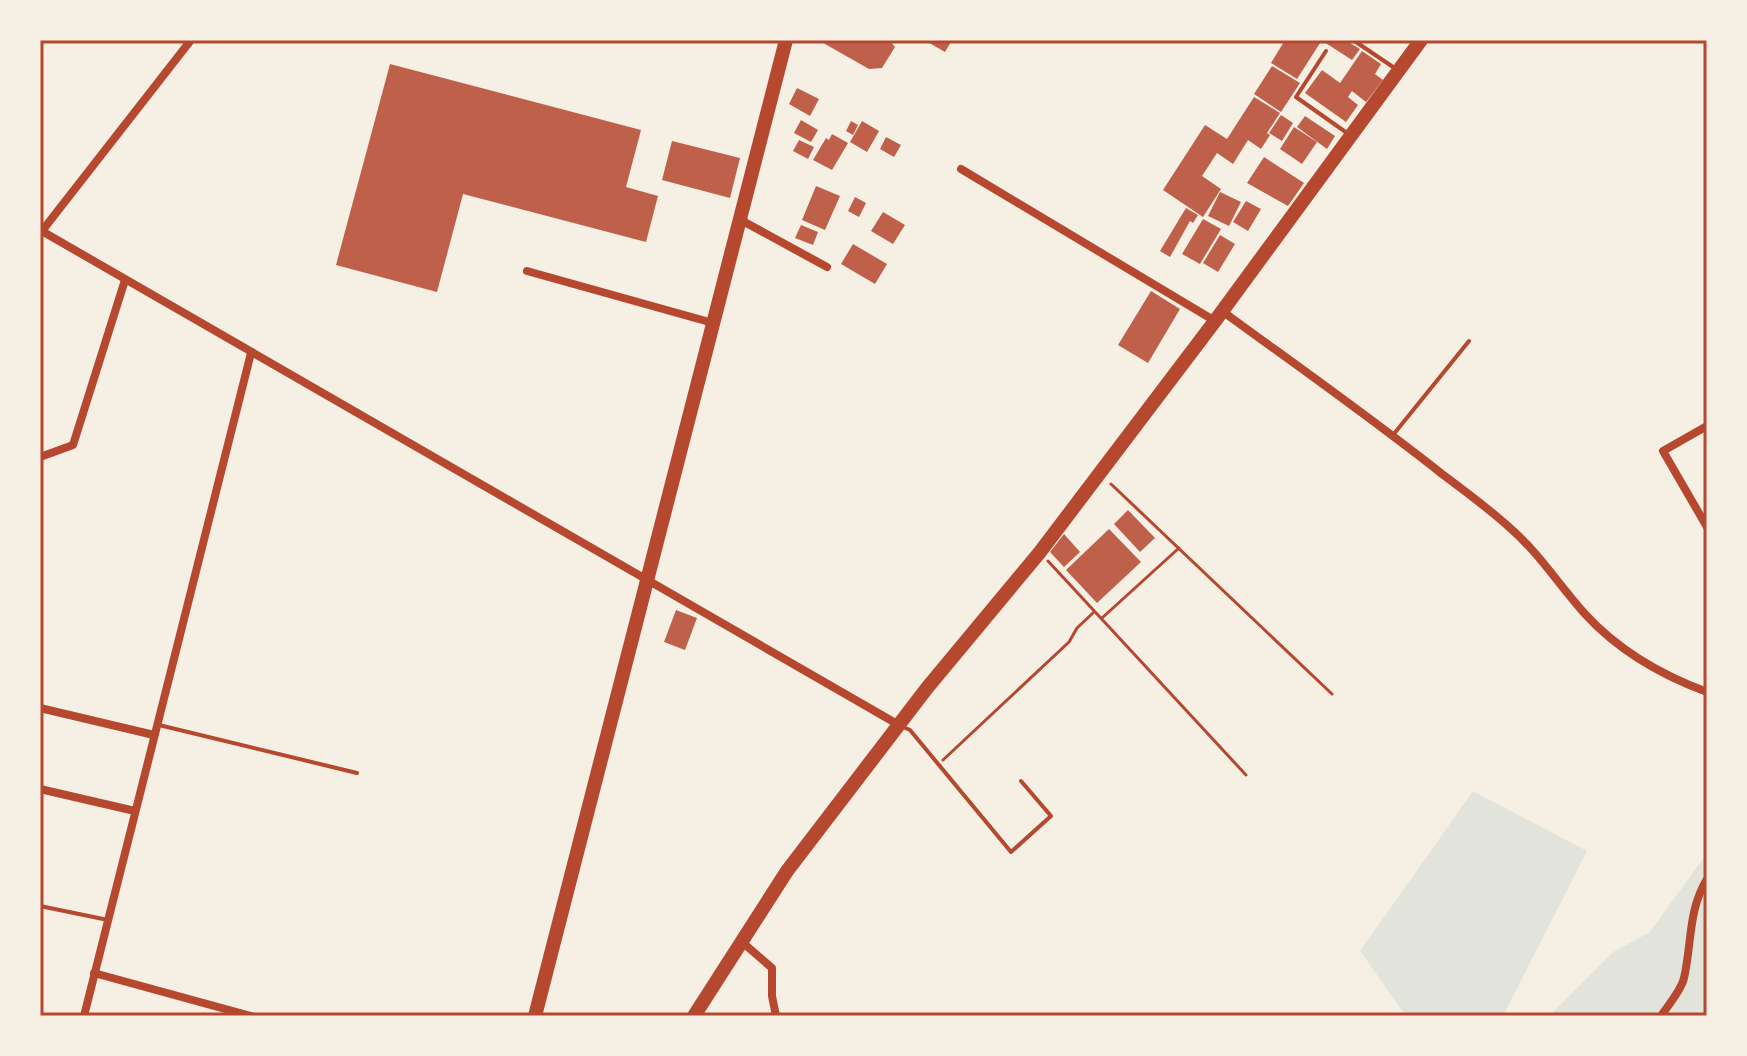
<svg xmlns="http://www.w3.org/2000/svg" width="1747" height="1056" font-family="Merriweather,serif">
  <rect width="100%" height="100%" fill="#f6efe4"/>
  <path fill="#e2e4dc" d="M1473,791L1587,851L1503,1016H1406L1360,951Z
    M1707,853L1706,1016H1549L1613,952L1650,932Z"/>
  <path fill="#bf614a" d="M818,40H889L895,47L882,68L869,69Z
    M924,40H952L945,52Z
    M1285,40H1322L1297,79L1271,63Z
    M1325,40H1345L1360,49L1352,60L1324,42Z
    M1362,51L1381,64L1375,74L1383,80L1366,102L1352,91L1348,97L1358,105L1346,122L1305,93L1322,70L1340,83Z
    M390,64L641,130L626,187L658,196L646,242L463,194L437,292L336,265Z
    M1272,66L1300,83L1281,112L1254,94Z
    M797,88L819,99L810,116L789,104Z
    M1254,97L1280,113L1267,133L1270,135L1261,149L1248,140L1233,164L1217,153L1202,176L1221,189L1203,217L1163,190L1205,125L1227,139Z
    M1281,115L1293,123L1282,141L1269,133Z
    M1305,116L1335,136L1327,149L1297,127Z
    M801,120L818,130L811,142L794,133Z
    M851,121L858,125L853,135L846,131Z
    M862,121L879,131L867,152L850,142Z
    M1294,127L1317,142L1302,164L1280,149Z
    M832,134L848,143L832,170L813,160L826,138L829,140Z
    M886,137L901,145L894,157L880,149Z
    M799,140L814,147L808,159L793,151Z
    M672,141L740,158L730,198L662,180Z
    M1264,157L1304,183L1288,206L1247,183Z
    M816,186L840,196L825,230L802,220Z
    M1220,192L1241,202L1229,226L1208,216Z
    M855,197L866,203L859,217L848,211Z
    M1246,201L1261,209L1248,231L1233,222Z
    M1186,208L1198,215L1193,223L1190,221L1170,257L1160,251Z
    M883,212L905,225L893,244L871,231Z
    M1203,219L1221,229L1200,264L1182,254Z
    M801,225L818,232L813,245L795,238Z
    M1220,235L1235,244L1218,272L1203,263Z
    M853,244L887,264L875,284L841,264Z
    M1151,291L1180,309L1148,363L1118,345Z
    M1128,510L1155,538L1140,552L1114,524Z
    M1109,529L1141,562L1097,603L1066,570Z
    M1064,534L1080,552L1064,567L1050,552Z
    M676,610L697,618L685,650L664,642Z"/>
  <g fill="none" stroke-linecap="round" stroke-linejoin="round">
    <path stroke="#b5482f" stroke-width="3" d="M1111,484L1332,694
      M1048,561L1246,775
      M1102,618L1179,548
      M943,760L1069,642L1077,628L1094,612"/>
    <path stroke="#b5482f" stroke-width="4" d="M1353,40L1396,69
      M1326,51L1296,97L1347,133
      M1393,435L1469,341
      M159,725L357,773
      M903,727L910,730L1011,852L1051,816L1021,781
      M40,906L108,920"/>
    <path stroke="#b5482f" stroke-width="8" d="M961,169L1215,321
      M739,219L827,267
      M40,230L899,725
      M42,231L191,40
      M527,271L713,323
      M1222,311C1296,365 1370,417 1442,474C1465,491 1488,508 1509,527C1539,553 1559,585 1585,614C1618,650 1661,675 1707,692
      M1707,426L1663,451L1707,527
      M40,457L73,445L125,280
      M40,708L154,735
      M40,789L135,811
      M742,942L772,968V996L776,1016
      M94,973L251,1016
      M84,1016L251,353
      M1661,1016C1668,1005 1681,991 1684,978C1692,943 1688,910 1707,879"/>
    <path stroke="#b5482f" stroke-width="14" d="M535,1016L786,40
      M694,1016L787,871L927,688L1040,552L1215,321L1421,40"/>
  </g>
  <rect width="1747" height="1056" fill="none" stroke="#f6efe4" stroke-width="84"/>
  <rect x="42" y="42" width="1663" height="972" fill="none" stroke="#b5482f" stroke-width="3"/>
</svg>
